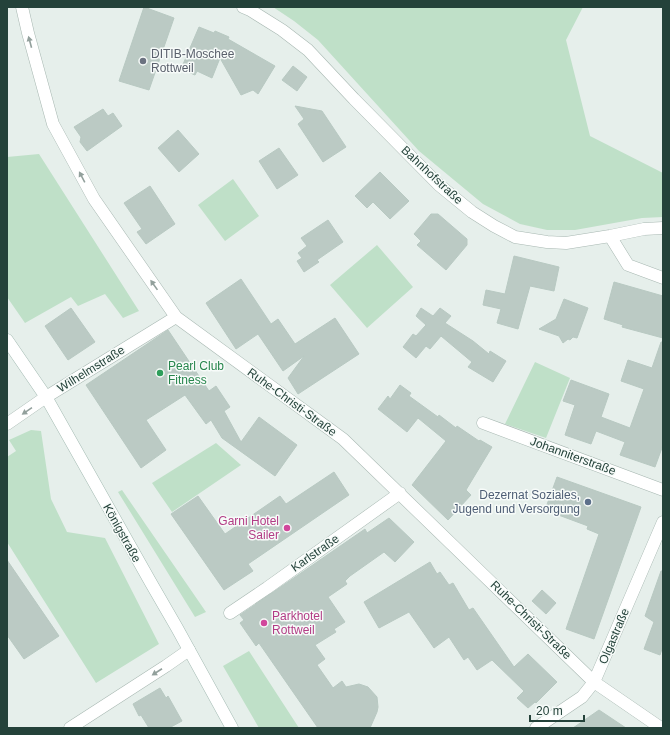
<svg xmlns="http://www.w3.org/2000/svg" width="670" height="735" font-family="Helvetica,sans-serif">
  <rect width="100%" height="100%" fill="#e6efeb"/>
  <path fill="#bfe0c8" d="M273,7H583L566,40L590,136L663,173V217L642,218L575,230H547L520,224L483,204L419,151L318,40L294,21Z
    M39,154L139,311L123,318L105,294L78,306L71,297L25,323L7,297V157Z
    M233,179L259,216L225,241L198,205Z
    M377,245L413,287L367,328L330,285Z
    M535,362L570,378L546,438L505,424Z
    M31,430L41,431L51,499L67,532L105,538L159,644L96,683L7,542V457L16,451L9,440Z
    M216,443L241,465L172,512L152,483Z
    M122,490L206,612L195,617L118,492Z
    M249,651L299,728H259L223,666Z"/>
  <path fill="#bbcac4" stroke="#b8c9c2" d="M144,7L174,18L149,90L119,81Z
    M199,27L214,33L215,31L229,37L228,39L275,66L258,94L253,90L241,95L220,58L212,78L197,71L195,75L181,69Z
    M293,66L307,77L297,91L282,80Z
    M295,106L322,111L346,147L323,162L298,124L304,119Z
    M103,109L108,116L113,113L122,126L87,151L80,142L81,137L74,127Z
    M178,130L199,154L179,172L158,148Z
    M279,148L298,175L277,189L259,161Z
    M380,172L409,201L390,219L373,202L367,208L355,196Z
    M150,186L175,224L146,244L137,232L142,229L124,203Z
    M431,214H438L467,239V245L446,270L417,245L421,241L414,234Z
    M328,220L343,242L317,260L319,262L304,272L297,261L302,258L298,253L307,246L301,238Z
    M514,256L559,267L554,291L530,286L518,329L497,323L501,309L483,305L486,290L505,294Z
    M241,279L271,324L278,319L295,344L335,318L359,354L298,394L288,378L304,356L283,371L258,334L236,349L206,303Z
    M614,282L663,296V338L622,327L623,325L604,319Z
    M564,299L588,308L577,338L573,337L570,340L568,339L563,343L559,336L539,329L556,319Z
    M71,308L95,342L68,360L45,326Z
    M421,308L433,316L440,308L451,316L445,323L473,341L489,354L490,351L506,361L493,382L468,367L472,362L441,336L430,349L426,346L416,358L403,347L413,334L416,336L426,325L416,316Z
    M168,330L209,391L216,386L230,407L224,411L241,442L259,417L297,445L275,476L222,438L211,420L206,424L185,395L146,420L166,450L141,468L86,385Z
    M661,342H663V445L655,467L620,455L625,442L596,431L591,444L565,435L575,405L563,401L571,380L609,394L601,417L630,428L644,389L621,381L628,360L652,368Z
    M400,385L411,393L409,396L438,417L439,415L456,428L457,426L479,441L480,440L492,447L466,490L471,495L448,520L412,485L446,441L418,418L407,432L378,409L388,396L390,399Z
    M334,472L349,495L248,564L253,571L224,590L171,514L198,496L225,534L280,496L286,504Z
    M557,477L641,507L594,639L566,629L599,534L587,529L588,526L545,510Z
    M389,518L414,542L395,562L384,552L350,576L345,581L347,584L328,597L345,622L334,629L336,632L315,645L325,659L317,665L333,688L342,681L346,687L359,684L368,687L377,697L378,707L377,712L370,728H318L259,643L256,646L240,623L244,620L240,615L365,529L367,533Z
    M7,560L59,636L24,659L7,635Z
    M430,562L437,574L440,572L449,585L453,583L469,610L473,608L514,667L528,654L557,682L536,703L535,702L528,708L517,698L524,691L492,660L477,670L468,657L464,660L449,637L434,648L409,612L379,628L364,602Z
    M661,571H663V646L660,655L644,649L654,622L645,616Z
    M542,590L556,603L546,614L532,601Z
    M160,688L166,698L168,696L182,721L169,728H149L141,715L139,716L133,704Z
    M599,710L626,728H573Z"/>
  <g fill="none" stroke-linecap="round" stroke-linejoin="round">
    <g stroke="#a8b8b2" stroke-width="13">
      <path id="street" d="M22,7L28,33L53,124L94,199L176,317L343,439L594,682L661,728
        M243,7L250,10L282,30L308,50L354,99L439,185L472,212L494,226L515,237L547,242L566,243L610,236L644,229L663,228
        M610,236L628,265L663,278
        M483,423L663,490
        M7,424L46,397L176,317
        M230,613L267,588L400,493
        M70,728L166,666L189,650
        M536,728L582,697L594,682L663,522"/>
    </g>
    <g stroke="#a4bbb3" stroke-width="13">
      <path id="secondary" d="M7,340L46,397L151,583L177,628L232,728"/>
    </g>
    <use href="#street" stroke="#fff" stroke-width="12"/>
    <use href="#secondary" stroke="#fff" stroke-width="12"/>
  </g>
  <defs><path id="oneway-solid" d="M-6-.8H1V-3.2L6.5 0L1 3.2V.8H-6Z"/></defs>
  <g fill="#92a09c">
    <use href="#oneway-solid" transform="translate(30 42) rotate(-105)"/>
    <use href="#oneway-solid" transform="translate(82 177) rotate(-118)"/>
    <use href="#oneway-solid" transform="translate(154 285) rotate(-125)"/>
    <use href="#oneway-solid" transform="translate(27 411) rotate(146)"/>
    <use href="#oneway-solid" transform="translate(157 672) rotate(147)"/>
  </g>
  <circle fill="#6b7280" stroke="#f7fbf9" stroke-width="1.5" cx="143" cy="61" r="4"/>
  <circle fill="#2e9e5b" stroke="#f7fbf9" stroke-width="1.5" cx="160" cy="373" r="4"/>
  <circle fill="#5c6f8a" stroke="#f7fbf9" stroke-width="1.5" cx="588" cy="502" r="4"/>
  <g fill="#d1479c" stroke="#f7fbf9" stroke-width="1.5">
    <circle cx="287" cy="528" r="4"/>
    <circle cx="264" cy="623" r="4"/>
  </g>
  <g text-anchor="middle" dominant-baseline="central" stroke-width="3" stroke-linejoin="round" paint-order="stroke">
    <g font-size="12" fill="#5b616d" stroke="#f7fbf9" text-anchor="start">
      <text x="151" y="54">DITIB-Moschee<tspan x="151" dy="14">Rottweil</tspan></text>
    </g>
    <g font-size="12" fill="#24423a" stroke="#f7fbf9">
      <text transform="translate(432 175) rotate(43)">Bahnhofstraße</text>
      <text transform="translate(91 369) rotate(-32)">Wilhelmstraße</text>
      <text transform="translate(292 402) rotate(36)">Ruhe-Christi-Straße</text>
      <text transform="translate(573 456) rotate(20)">Johanniterstraße</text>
      <text transform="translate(122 533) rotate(61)">Königstraße</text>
      <text transform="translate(315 553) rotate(-35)">Karlstraße</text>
      <text transform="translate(531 620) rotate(44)">Ruhe-Christi-Straße</text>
      <text transform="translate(614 636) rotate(-67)">Olgastraße</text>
    </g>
    <g font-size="12" fill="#27864d" stroke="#f7fbf9" text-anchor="start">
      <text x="168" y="366">Pearl Club<tspan x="168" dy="14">Fitness</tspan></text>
    </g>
    <g font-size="12" fill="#4e5e75" stroke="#f7fbf9" text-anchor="end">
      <text x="580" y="495">Dezernat Soziales,<tspan x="580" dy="14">Jugend und Versorgung</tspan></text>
    </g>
    <g font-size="12" fill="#b23c85" stroke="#f7fbf9" text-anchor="end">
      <text x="279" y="521">Garni Hotel<tspan x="279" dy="14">Sailer</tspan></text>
      <text x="272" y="616" text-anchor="start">Parkhotel<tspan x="272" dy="14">Rottweil</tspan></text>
    </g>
  </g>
  <rect width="670" height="735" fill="none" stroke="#24423a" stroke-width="16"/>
  <path d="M530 715v6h54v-6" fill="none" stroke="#24423a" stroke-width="2"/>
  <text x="536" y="715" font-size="12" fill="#24423a" stroke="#f7fbf9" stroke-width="3" paint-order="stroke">20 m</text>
</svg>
